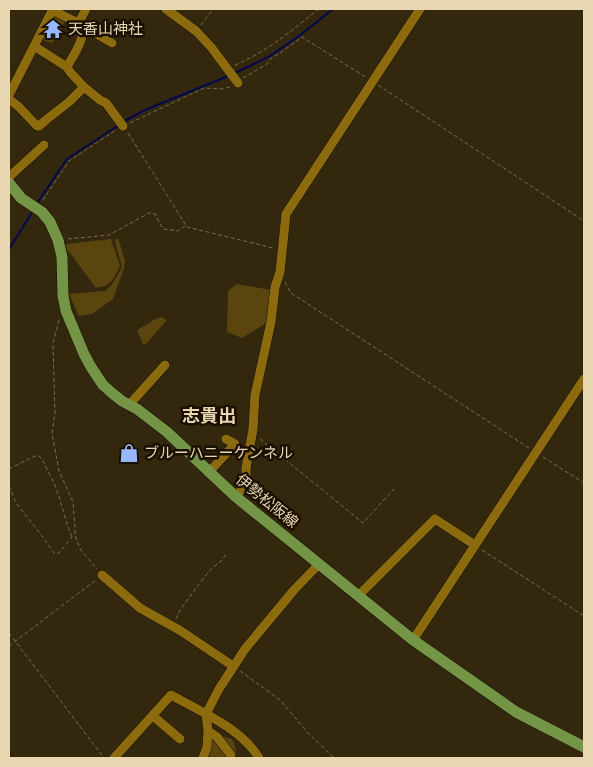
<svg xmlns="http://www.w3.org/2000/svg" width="593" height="767" font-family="'DejaVu Sans','Noto Sans JP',sans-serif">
  <rect width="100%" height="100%" fill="#33280e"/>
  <path fill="#5a450f" d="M54,13L66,19L57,37L52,43L41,39Z
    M118,238L125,261L124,268L113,299L92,314L79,316L69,294L105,291L111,286L122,267L115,241Z
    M111,239L120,266C113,279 112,286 96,288L70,253L67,251L66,244Z
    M237,284L271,290L268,322L242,338L227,332L228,291Z
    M161,317L167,320L145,345L143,344L137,330L154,320Z
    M221,736L232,739C235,746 238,751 234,758H206L211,750V741Z"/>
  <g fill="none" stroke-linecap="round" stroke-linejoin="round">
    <path stroke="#030751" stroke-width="2" d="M235,73L270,56L299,36L333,9
      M123,122L145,110L228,76
      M37,203L67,159L119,125
      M9,249L33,211"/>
    <g stroke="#1a1000" stroke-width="10">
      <path id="minor" d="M166,9L196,31L211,47L238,83
        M52,10L80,24L112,43
        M78,24L86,9
        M34,46L67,67L70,72L84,87L100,100L106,103L123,126
        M67,67C74,54 84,41 83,26
        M9,95L53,9
        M9,99L19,107L37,126H39L47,119L69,102L84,87
        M9,177L44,145
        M129,405L165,365
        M209,472L235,444L226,439
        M236,497L246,483V468L253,429L255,395L271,322L275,287L280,272L286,214L420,9
        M102,575L140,608L181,631L233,666
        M359,595L435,519L475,545
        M413,640L584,379
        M153,716L180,739
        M208,731L217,737L231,755
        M114,758L171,695C200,711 242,729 259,758
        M203,758L207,747L208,731L206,714L219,689L245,649L294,590L319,564"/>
    </g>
    <g stroke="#1a1000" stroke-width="12">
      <path id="major" d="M9,183L21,198L42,212L50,222L58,240L62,257L63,296L66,311L84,354L91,367L103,385L112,393L122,401L137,409L167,432L236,497L413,640L516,712L584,747"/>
    </g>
    <path stroke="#7a6c4d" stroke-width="1" stroke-dasharray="4 2.5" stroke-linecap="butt" d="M201,25L213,9
      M235,65C267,52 292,30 319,9
      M243,78L267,64L270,59L283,51L302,37L367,78
      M378,85L584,221
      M130,123L204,88L222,89L230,87
      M128,133L187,227L273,248
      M43,200L69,161L116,130
      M68,239L109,235L149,213L155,214L163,229L178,231L185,226
      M285,282L291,293L529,448
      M59,320L53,343L55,413L52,433L59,471L73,502L75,527V535L80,549L97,569
      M260,439L363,523L394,489
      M543,457L584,483
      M9,469L35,456H39L42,459C46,468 52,478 56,488C62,504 65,521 72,537
      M9,486L16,503L42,536L54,553H59L72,537
      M482,550L584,616
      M176,619L180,610L206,575L212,568L221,561L226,554
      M9,633L104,758
      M9,646L96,580
      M240,671L280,700L308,733L334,758"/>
    <use href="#minor" stroke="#8c6b0e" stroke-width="9"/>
    <use href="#major" stroke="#749546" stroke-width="11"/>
  </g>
  <defs>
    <g id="temple-bare" transform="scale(1.5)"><path d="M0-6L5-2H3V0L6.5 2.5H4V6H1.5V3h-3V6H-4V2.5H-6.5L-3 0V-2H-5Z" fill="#97b6fd" stroke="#1a1000" stroke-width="2.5" paint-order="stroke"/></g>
    <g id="shop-bare" transform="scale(1.5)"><path d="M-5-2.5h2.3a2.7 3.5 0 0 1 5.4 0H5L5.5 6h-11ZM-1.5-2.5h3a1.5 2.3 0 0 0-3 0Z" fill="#97b6fd" stroke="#1a1000" stroke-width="2.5" paint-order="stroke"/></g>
  </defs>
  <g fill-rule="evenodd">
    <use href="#temple-bare" x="53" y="29"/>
    <use href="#shop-bare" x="129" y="453"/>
  </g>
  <g text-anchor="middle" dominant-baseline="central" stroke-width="5" stroke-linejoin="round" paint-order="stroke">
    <g font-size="15" fill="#e9d7b1" stroke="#1a1000" text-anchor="start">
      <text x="68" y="29">天香山神社</text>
      <text x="144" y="453">ブルーハニーケンネル</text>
    </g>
    <g font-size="15" fill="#e9d7b1" stroke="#1a1000">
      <text transform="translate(267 501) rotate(39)">伊勢松阪線</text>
    </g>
    <g font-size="18" font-weight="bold" fill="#e9d7b1" stroke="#1a1000">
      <text x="209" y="415">志貴出</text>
    </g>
  </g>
  <rect width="593" height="767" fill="none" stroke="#e9d7b1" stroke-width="20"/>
</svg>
